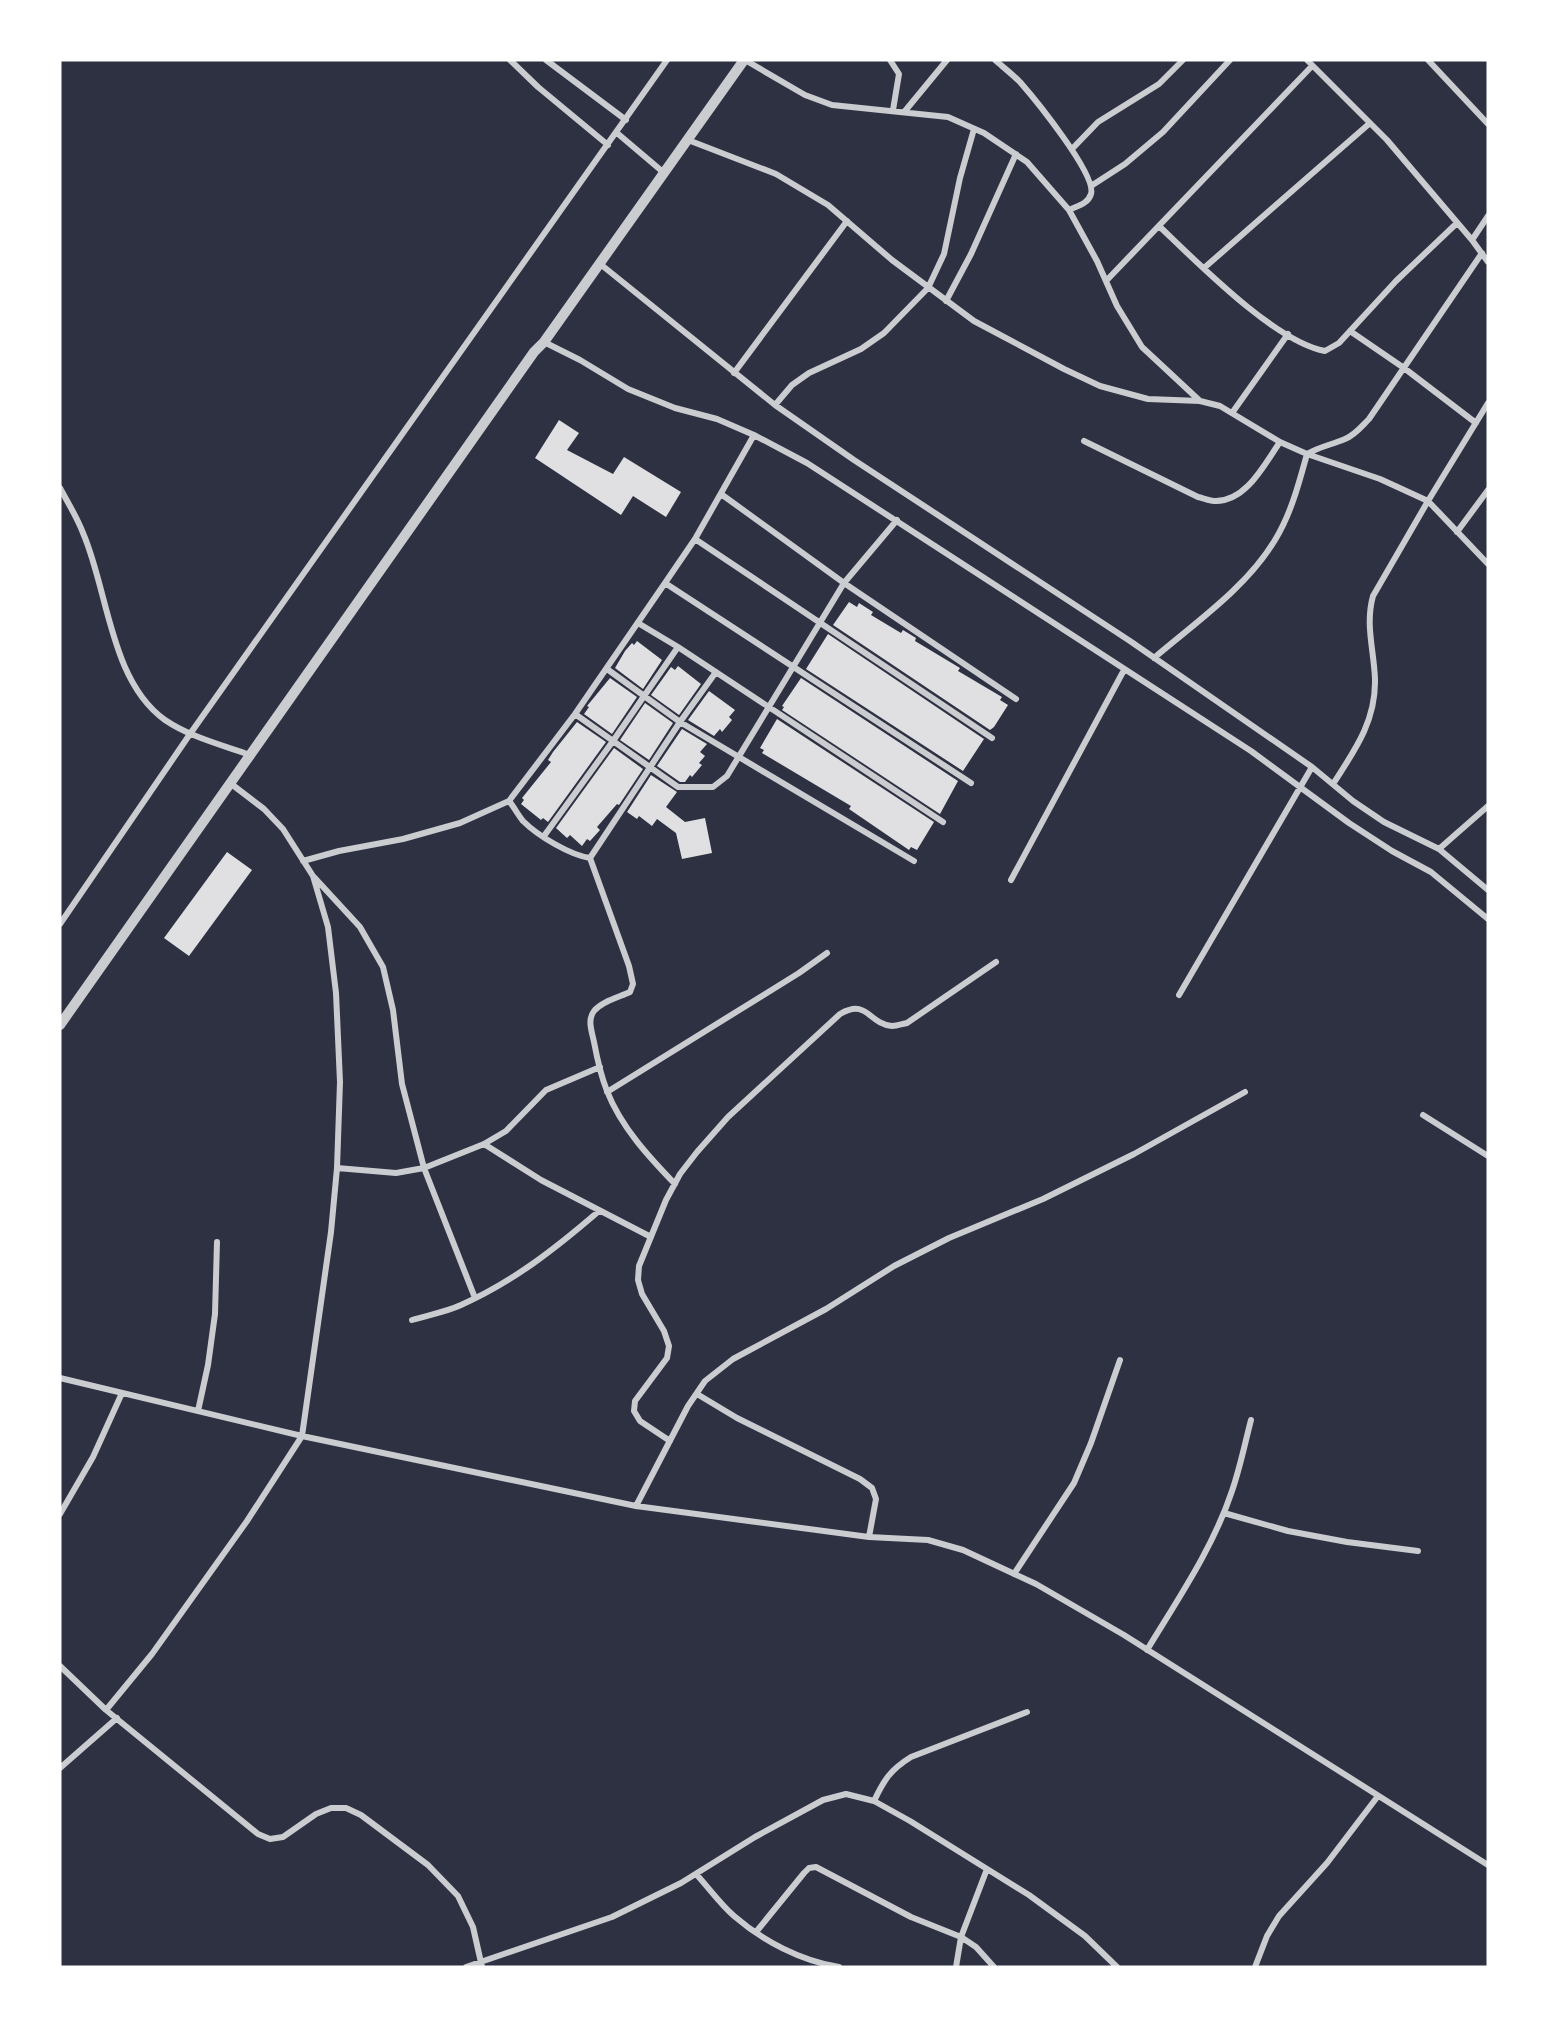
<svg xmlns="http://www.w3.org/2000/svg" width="1548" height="2027" font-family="'Fira Sans Condensed',sans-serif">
  <rect width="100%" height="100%" fill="#2d3142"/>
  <path fill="#e0e0e3" d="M559,420L579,433L567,450L613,474L624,457L681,492L666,517L633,496L621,515L535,458Z
    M849,602L857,607L859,603L873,612L871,615L901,633L903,630L916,638L915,641L960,668L958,671L1002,697L1000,700L1008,705L994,727L990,730L833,625Z
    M828,634L984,739L963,771L806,669Z
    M637,641L662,660L643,689L615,668L625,651L632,643L634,645Z
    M678,666L701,684L679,715L651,695L671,667L675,670Z
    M610,678L637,697L612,734L584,714L589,707L587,706Z
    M801,678L958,781L940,814L782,710L784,707L782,706Z
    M709,691L735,710L729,717L732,720L722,732L720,729L714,736L688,720Z
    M645,703L673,723L649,760L620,740Z
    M777,719L934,822L917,850L911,847L909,850L849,809L851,806L762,753L764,750L760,748Z
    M577,722L606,742L548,822L543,818L541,820L521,804L524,800L522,798L551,762L548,760L553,752Z
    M682,729L707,744L700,752L705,756L699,763L702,765L692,777L690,775L685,782H680L657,766Z
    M614,748L643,769L619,805L617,804L597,827L600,830L590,841L587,839L582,846L570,835L567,838L556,828Z
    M651,775L677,792L666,807L685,822L705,818L712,853L682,859L676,833L657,819L652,826L639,816L637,819L627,812Z
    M227,852L252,870L189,956L164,938Z"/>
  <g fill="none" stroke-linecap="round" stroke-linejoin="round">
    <path stroke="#caccd0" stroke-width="6" d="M510,60L538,87L608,145
      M546,60L626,120
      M745,60L805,95L832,105L948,117L984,133L1027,162L1069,210L1097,261L1117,306L1142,347L1200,401
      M890,60L899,74L893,110
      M995,60C1003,67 1012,74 1020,82C1034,98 1097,175 1091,194C1088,204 1077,206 1069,210
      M1307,60L1387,140L1472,240L1488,262
      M1428,60L1488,124
      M905,111L947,60
      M617,133L663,172
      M688,140L776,174L828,205L892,260L974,321L1064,369L1100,386L1148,399L1200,401L1220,406L1280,442L1307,454L1380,479L1428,501L1488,564
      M1072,149L1098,122L1159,84L1183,60
      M1091,186L1125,164L1163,132L1230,60
      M1159,226C1197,262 1275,342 1325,351L1339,343L1396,281L1457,223
      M1472,240L1488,216
      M599,263L775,405L854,460L1130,641L1312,767L1353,801L1384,822L1439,849L1488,890
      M1204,268L1370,123
      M1106,281L1312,66
      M946,301L971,254L1016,154
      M1350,331L1404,368L1476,423
      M544,342L580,360L628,389L675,408L717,419L754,435L807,463L1251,751L1349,823L1392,851L1431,872L1488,919
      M734,373L847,221
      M775,405L792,385L809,373L861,349L884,333L928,288L944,254L960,178L974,129
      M1232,413L1288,334
      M1084,441L1198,497C1203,498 1210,501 1216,501C1247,501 1265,463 1280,442
      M60,488C68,503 77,517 83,533C108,590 110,681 165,720C190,737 222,745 250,755
      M721,494L844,583L1016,699
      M1457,532L1488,490
      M695,539L992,738
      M665,583L971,783
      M638,623L678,647L943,822
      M1154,658C1196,622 1246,588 1275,540C1291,514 1299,483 1307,454C1321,446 1331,445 1345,439C1355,435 1361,427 1369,419L1482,253
      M607,669L680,722L914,861
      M575,714L678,787H713L727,776L844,583L897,520
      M1333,784C1355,750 1376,721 1375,679C1374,650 1365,625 1373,596L1428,501L1488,403
      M509,801C514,807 518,815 523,821C538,836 570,855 590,858L680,722L716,672
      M544,836L613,741L678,647
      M1439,849L1488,806
      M590,858L629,966L633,984L630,992C620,997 602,1001 594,1011C587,1020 592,1032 594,1042C597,1058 601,1076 607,1091C621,1127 649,1157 675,1184
      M303,861L339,851L403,839L460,823L509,801L575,714L665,583L695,539L754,435
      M314,877L360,927L383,967L393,1010L402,1084L424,1168L475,1298
      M1011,880L1124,670
      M60,924L190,734L667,60
      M1179,995L1312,767
      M607,1092L799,973L827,953
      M1423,1115L1488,1156
      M484,1144L541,1180L651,1237
      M337,1168L396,1173L424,1168L484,1144L506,1131L546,1090L600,1067
      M412,1320C428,1315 446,1312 461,1305C513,1282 556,1248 599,1211
      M60,1378L302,1436L636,1506L869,1537L928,1540L963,1550L1036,1584L1124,1635L1488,1865
      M697,1394L737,1418L860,1479L872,1488L876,1499L869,1537
      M198,1411L208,1365L215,1314L217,1242
      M670,1441L640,1421L634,1411L635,1401L667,1358L669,1346L664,1331L642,1294L638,1280L639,1266L666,1200L680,1174L697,1152L728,1117L840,1014C868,998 868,1024 892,1026C897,1026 902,1024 907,1023L996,962
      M636,1506L688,1406L705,1381L733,1359L826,1309L894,1266L949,1238L1043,1199L1134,1154L1245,1092
      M1224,1513L1288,1531L1347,1542L1418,1551
      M60,1514L93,1457L122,1393
      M1014,1574L1074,1483L1091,1443L1120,1360
      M1147,1650C1178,1599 1213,1548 1232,1491C1240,1468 1245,1443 1251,1420
      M60,1666L106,1710L258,1834L270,1839L283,1837L316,1814L331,1808H346L361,1815L428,1865L458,1896L473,1927L482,1967
      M106,1710L152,1654L247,1521L302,1436L331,1232L337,1168L340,1082L336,993L328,927L313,876L283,829L264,809L230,783
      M60,1768L117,1718
      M874,1801C884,1780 890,1770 911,1757L1027,1712
      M696,1874C709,1888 720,1904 734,1916C763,1941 801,1961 839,1967
      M756,1932L804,1873L809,1868L816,1867L911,1917L961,1937L976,1947L994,1967
      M466,1967L612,1917L681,1883L755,1837L823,1800L846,1794L874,1801L910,1821L1029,1895L1085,1936L1117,1967
      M956,1967L961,1937L987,1869
      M1255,1967L1267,1936L1279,1916L1327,1863L1378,1796"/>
    <path stroke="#caccd0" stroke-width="10" d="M60,1025L534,352L544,342L744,60"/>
  </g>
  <rect width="1548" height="2027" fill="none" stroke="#ffffff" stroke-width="123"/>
</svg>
